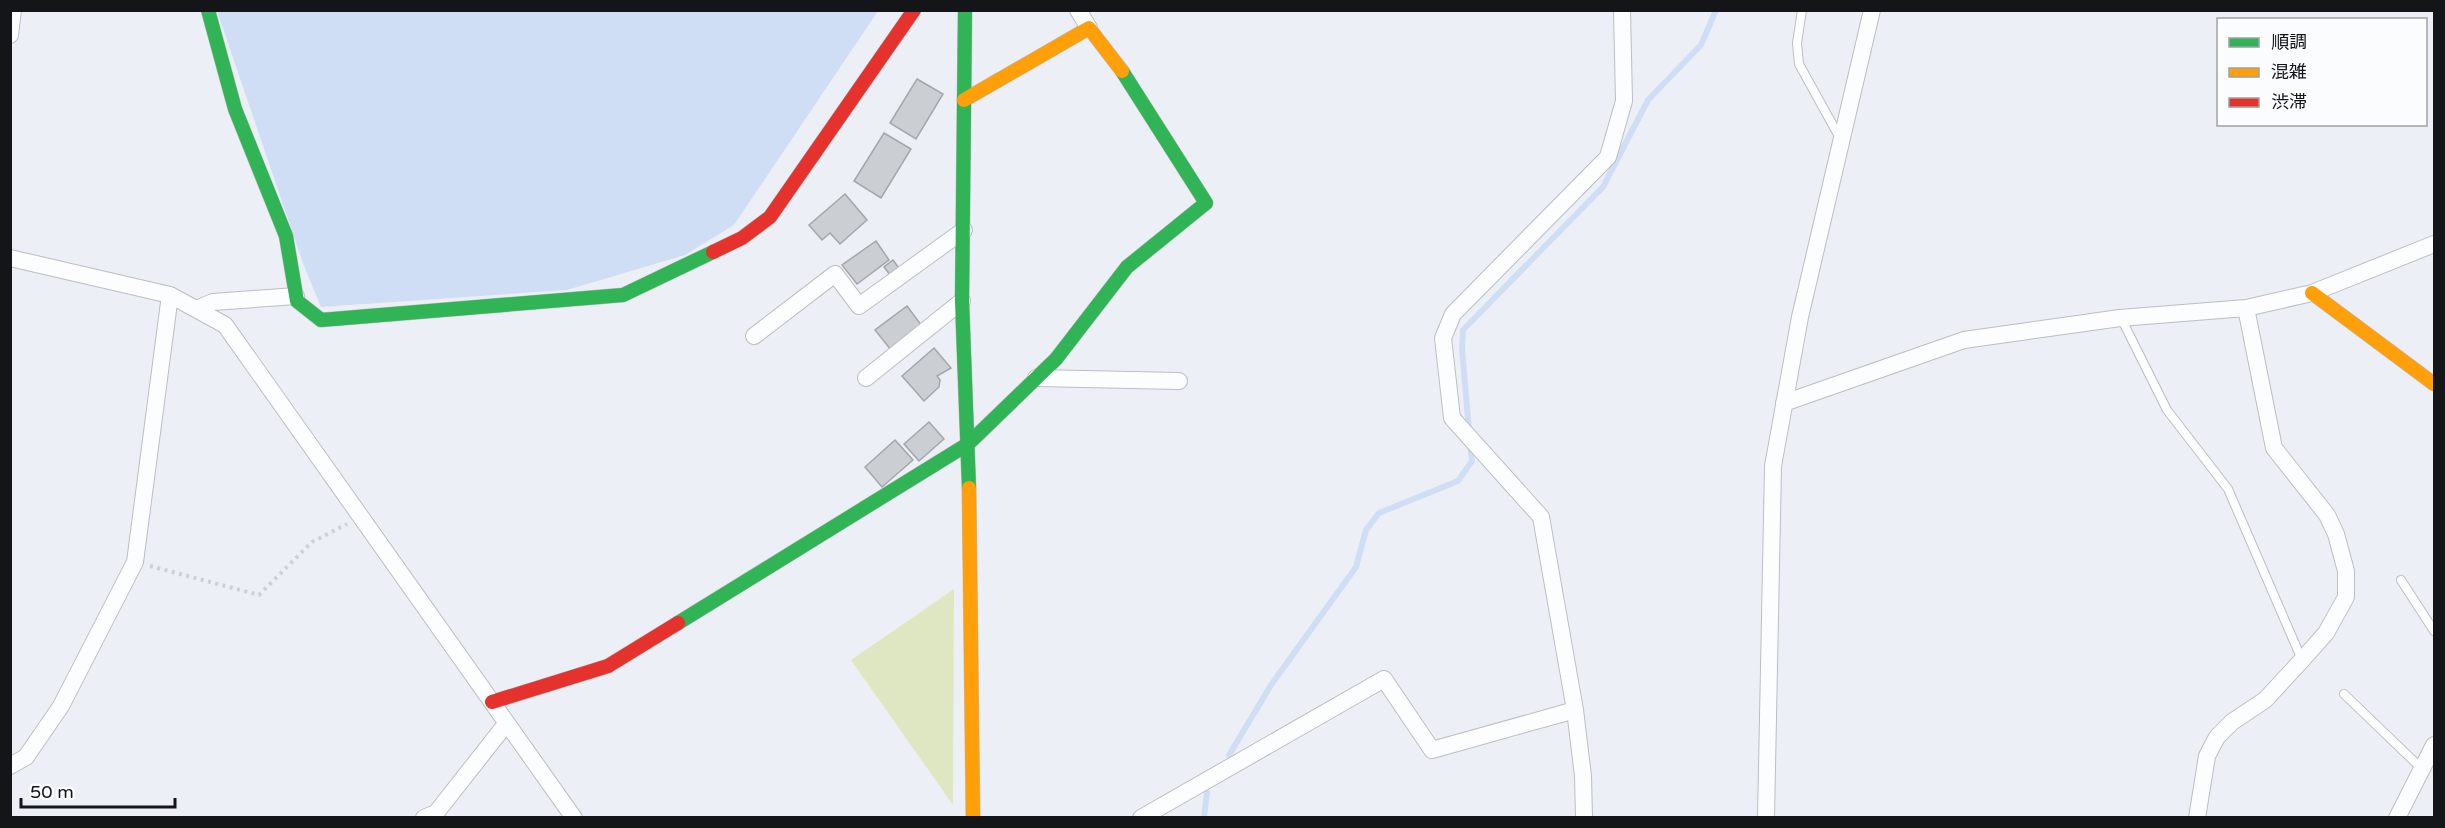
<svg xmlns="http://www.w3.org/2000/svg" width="2445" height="828" font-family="'Varela Round','Noto Sans JP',sans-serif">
  <rect width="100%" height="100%" fill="#ecf0f6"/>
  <path fill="#dfe7c2" d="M954,589L953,805L851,660Z"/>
  <path fill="#d0def5" d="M217,11H878L734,225L685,255L567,290L321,307L304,266Z"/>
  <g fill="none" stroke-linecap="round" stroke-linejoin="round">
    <path stroke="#d0def5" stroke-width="6" d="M1469,431L1462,348L1463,330L1603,187L1648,100L1701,45L1716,10
      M1229,755L1271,685L1356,567L1366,530L1379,513L1458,481L1472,461L1470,444
      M1204,818L1207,792"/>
  </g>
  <path fill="#cbced2" stroke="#a3a6aa" stroke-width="1.5" d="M917,79L943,94L916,139L890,123Z
    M884,133L911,149L881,198L854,181Z
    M845,194L867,220L840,244L830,233L822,240L809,225Z
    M876,241L889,260L857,284L842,265Z
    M893,260L902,272L893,279L884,267Z
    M907,306L922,326L891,350L875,330Z
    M934,348L951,368L937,376L940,380L939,387L924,401L902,376Z
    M929,422L944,439L919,461L904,444Z
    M895,440L913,460L882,487L865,467Z"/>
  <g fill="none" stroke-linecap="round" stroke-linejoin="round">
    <g stroke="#bbbec2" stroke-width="10">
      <path id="lane" d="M1802,10L1797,43L1799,64L1841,140
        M2121,318L2167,410L2228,489L2302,660
        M2401,580L2434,631
        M2344,694L2422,769"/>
    </g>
    <g stroke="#bbbec2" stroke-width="18">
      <path id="street" d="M1078,10L1089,28
        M10,35L13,10
        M10,258L170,295L225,325L574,818
        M196,309L213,302L296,296
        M754,336L835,274L859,306L964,230
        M866,378L962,301
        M1036,378L1179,381
        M1784,403L1964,340L2120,318L2246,308L2312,293L2434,244
        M10,766L26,757L61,706L135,562L170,295
        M424,818L436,813L506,724
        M1141,818L1384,679L1432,750L1575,710
        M1584,818L1583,776L1575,710L1541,517L1452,418L1443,338L1453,314L1608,157L1624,101L1622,10
        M1766,818L1773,466L1800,317L1872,10
        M2197,818L2207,756L2217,737L2232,722L2265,700L2302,660L2326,633L2346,597V571L2336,534L2327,515L2274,448L2246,308
        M2397,818L2434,745"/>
    </g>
    <g stroke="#bbbec2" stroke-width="15">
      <path id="fast" d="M208,10L235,109L286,236L297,301L321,320L623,295L713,252
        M965,10L962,301L969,488
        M678,623L968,444L1056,359L1127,267L1206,203L1122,71"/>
    </g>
    <g stroke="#bbbec2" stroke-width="15">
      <path id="slow" d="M964,100L1089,28L1122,71
        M2312,293L2434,384
        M969,488L973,818"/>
    </g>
    <g stroke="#bbbec2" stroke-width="15">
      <path id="jam" d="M713,252L742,238L770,217L914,10
        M492,702L608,666L678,623"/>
    </g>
    <path stroke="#ced0d2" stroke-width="4" stroke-dasharray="3 4.5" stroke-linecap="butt" d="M150,566L259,595L312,542L347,524"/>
    <use href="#lane" stroke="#fcfdfe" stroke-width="8"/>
    <use href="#street" stroke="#fcfdfe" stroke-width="16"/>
    <use href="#fast" stroke="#30b455" stroke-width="14"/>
    <use href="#slow" stroke="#ff9f0a" stroke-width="14"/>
    <use href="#jam" stroke="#e5322d" stroke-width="14"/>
  </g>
  <rect width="2445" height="828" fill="none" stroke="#131518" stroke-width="24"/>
  <rect x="2217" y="18" width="210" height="108" fill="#fbfcfe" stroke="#9ea0a2" stroke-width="1.5"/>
  <rect x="2229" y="38" width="30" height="9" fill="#30b455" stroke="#9ea0a2" stroke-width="1.5"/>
  <text x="2271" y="48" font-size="18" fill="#131518">順調</text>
  <rect x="2229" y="68" width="30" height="9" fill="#ff9f0a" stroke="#9ea0a2" stroke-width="1.5"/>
  <text x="2271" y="78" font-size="18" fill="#131518">混雑</text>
  <rect x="2229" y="98" width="30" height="9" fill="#e5322d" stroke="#9ea0a2" stroke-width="1.5"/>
  <text x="2271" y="108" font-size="18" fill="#131518">渋滞</text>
  <path d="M21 798v9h154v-9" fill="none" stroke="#131518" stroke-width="3"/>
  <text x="30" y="798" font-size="18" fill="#131518" stroke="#fbfcfe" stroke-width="4.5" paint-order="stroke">50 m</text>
</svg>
